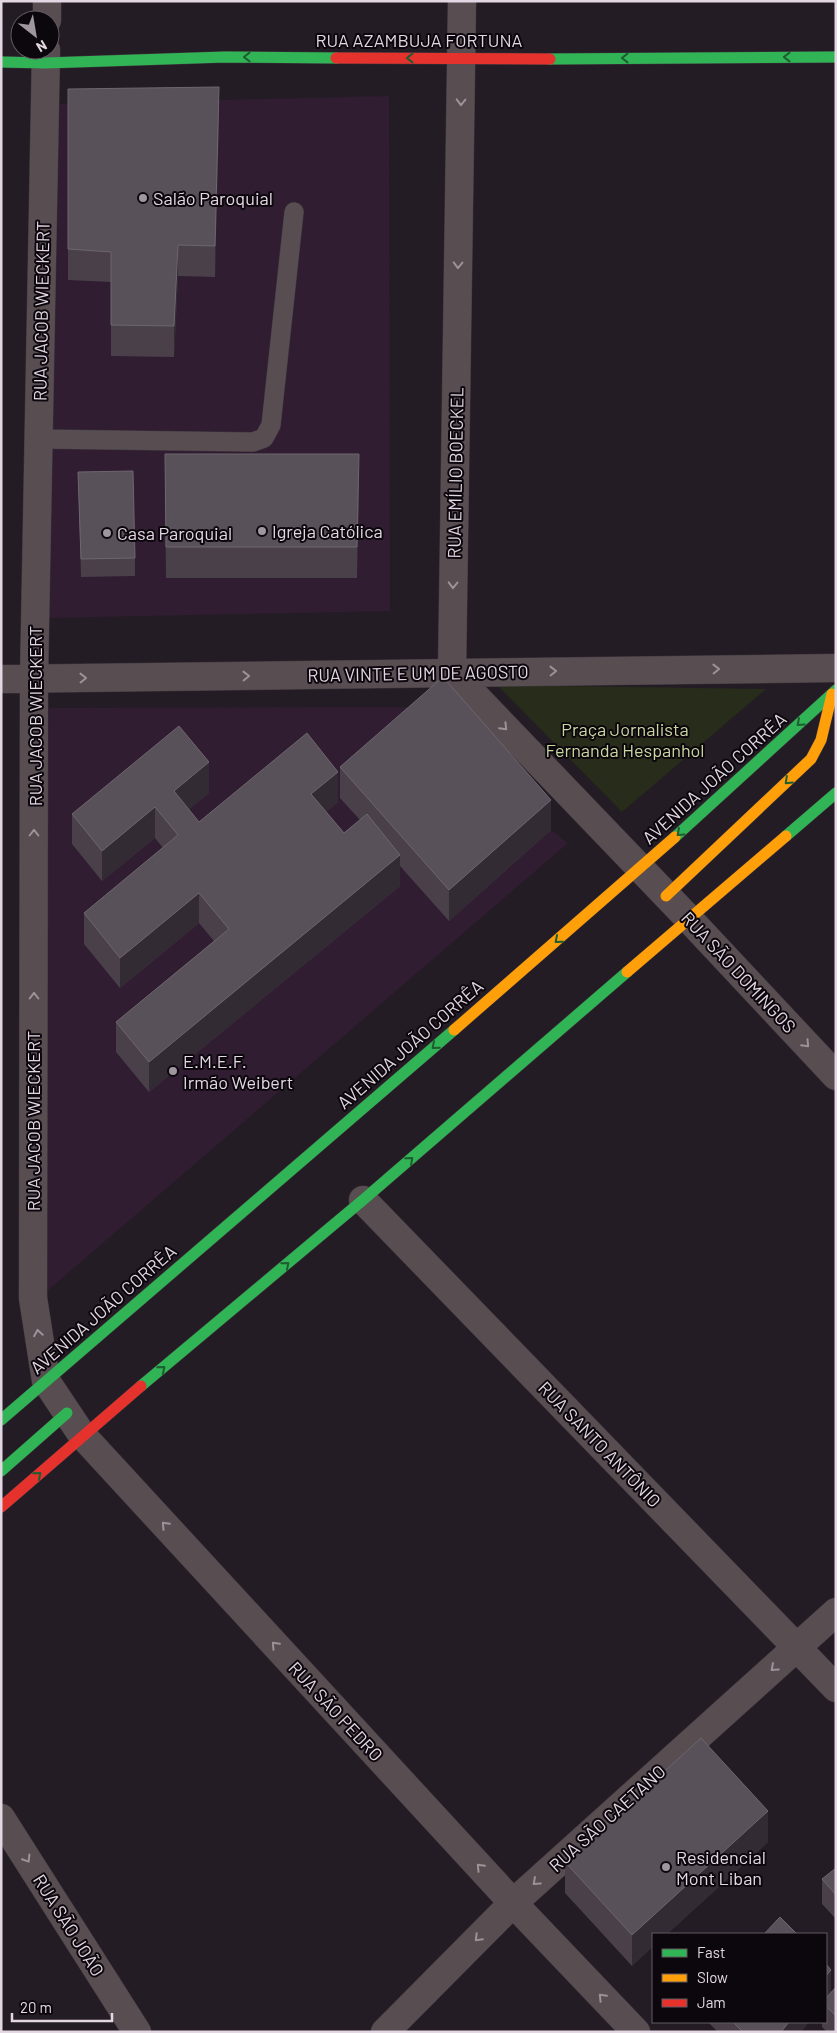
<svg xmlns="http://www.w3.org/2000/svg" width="837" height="2033" font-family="Barlow,sans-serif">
  <rect width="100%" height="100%" fill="#241c24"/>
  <path fill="#301d31" d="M389,96L390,611L45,618L56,104Z
    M443,707L551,830L568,843L39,1298L49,708Z"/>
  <path fill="#282c1a" d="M497,685L766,689L622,812Z"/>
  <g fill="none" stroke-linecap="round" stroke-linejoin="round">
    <g stroke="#3e373e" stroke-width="20">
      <path id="lane" d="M39,439L253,442L264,438L271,425L294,212"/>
    </g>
    <g stroke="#3e373e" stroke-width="29">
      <path id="street" d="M462,1L452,672L689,919L836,1076
        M47,20V1
        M46,50L34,679L33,1298L46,1381L82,1435L513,1903L636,2032
        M1,679L836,668
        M363,1200L836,1688
        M1,1818L137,2032
        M385,2032L513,1903L836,1612"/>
    </g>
    <g stroke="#3e373e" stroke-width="12">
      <path id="fast" d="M550,59L836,57
        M1,62L46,63L225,57L336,58
        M786,836L836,793
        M675,837L836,690
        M141,1386L363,1200L627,972
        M1,1420L454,1030
        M1,1471L67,1413"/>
    </g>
    <g stroke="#3e373e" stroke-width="12">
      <path id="slow" d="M666,896L811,759L821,740L832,694
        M627,972L786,836
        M454,1030L675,837"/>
    </g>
    <g stroke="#3e373e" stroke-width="12">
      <path id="jam" d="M336,58L550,59
        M1,1507L141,1386"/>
    </g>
    <use href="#lane" stroke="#584d50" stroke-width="19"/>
    <use href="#street" stroke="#584d50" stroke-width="28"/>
    <use href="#fast" stroke="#30b455" stroke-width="11"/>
    <use href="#slow" stroke="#ff9f0a" stroke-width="11"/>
    <use href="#jam" stroke="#e5322d" stroke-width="11"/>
  </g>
  <path fill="#494049" d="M68,89L219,118L215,277L178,276L174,357L111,356V282L68,280Z
    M78,472L135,558V576L81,577Z
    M165,485H359L357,578H166Z
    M340,767L551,830L449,921L400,866V886L149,1092L116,1052V1022L214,941L199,923L120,988L84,944V913L163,848L155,838L102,881L72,844V814L209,793L189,809L199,822L338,802L326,812L344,833L360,820L340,798Z
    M768,1842L667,1934H653V1946L632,1966L565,1893V1862Z
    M836,1868V1919L822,1904V1879Z
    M826,1964L831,1992L836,1987V2032H827L822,2027V2022H826Z
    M708,2022H809L801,2032H718Z"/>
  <path fill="#332b33" d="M219,87V118L215,277V246Z
    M178,245V276L174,357V326Z
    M359,454V485L357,578V547Z
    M209,762V793L174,822V791Z
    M338,772V802L311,825V794Z
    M551,800V830L449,921V890Z
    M155,807V838L102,881V851Z
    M400,855V886L149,1092V1062Z
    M199,893V923L120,988V958Z
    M768,1811V1842L667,1934H653V1946L632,1966V1935Z
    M831,1970V1994L826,2001V1976Z
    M789,2022H809L801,2032H781Z"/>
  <path fill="#595159" stroke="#6e666e" d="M219,87L215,246L178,245L174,326L111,325V252L68,249V89Z
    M165,454H359L357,547H166Z
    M133,471L135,558L81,559L78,472Z
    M443,677L551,800L449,890L340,767Z
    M179,726L209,762L174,791L199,822L307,733L338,772L311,794L344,833L367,814L400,855L149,1062L116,1022L229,929L199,893L120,958L84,913L178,835L155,807L102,851L72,814Z
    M701,1738L768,1811L632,1935L565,1862Z
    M836,1868V1895L822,1879Z
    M780,1917L797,1934H764Z
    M826,1964L831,1970L826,1976Z
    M836,1987V2016L826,2006V1998Z
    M733,2022H789L781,2032H743Z"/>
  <defs><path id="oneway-chevron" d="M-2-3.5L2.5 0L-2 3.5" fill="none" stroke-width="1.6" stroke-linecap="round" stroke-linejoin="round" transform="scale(1.25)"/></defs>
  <g stroke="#1e5d31">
    <use href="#oneway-chevron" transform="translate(247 57) rotate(-180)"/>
    <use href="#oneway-chevron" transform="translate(787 57) rotate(180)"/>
    <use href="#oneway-chevron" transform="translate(410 58) rotate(-180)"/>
    <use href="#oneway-chevron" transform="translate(625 58) rotate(180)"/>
    <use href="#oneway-chevron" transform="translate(800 723) rotate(138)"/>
    <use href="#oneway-chevron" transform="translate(788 781) rotate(137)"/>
    <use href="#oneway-chevron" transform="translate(680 833) rotate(138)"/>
    <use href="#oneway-chevron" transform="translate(558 940) rotate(139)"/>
    <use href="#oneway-chevron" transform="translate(435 1046) rotate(139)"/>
    <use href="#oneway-chevron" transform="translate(410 1160) rotate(-41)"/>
    <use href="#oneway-chevron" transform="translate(286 1265) rotate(-40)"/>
    <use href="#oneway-chevron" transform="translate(162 1369) rotate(-40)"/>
    <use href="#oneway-chevron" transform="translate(38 1475) rotate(-41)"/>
  </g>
  <g stroke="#9d9299">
    <use href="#oneway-chevron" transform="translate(461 102) rotate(91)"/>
    <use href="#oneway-chevron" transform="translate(458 265) rotate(91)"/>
    <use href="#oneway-chevron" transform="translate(453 585) rotate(91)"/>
    <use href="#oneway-chevron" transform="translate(716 669) rotate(-1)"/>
    <use href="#oneway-chevron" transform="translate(553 671) rotate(-1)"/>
    <use href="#oneway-chevron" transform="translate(246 676) rotate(-1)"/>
    <use href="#oneway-chevron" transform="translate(83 678) rotate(-1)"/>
    <use href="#oneway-chevron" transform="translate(504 727) rotate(46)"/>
    <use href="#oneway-chevron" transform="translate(34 833) rotate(-90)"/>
    <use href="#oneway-chevron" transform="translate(34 996) rotate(-90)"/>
    <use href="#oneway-chevron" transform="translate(806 1044) rotate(47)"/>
    <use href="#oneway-chevron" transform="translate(38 1333) rotate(-99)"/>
    <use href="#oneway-chevron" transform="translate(165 1525) rotate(-133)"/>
    <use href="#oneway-chevron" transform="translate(275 1645) rotate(-133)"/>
    <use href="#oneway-chevron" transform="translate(774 1668) rotate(138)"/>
    <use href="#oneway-chevron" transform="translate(27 1859) rotate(58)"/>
    <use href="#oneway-chevron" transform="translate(480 1867) rotate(-133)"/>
    <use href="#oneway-chevron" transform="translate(536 1882) rotate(138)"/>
    <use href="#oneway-chevron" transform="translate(478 1938) rotate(135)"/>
    <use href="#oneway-chevron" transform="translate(602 1997) rotate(-134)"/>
  </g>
  <g fill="#a096a0" stroke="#0c060d" stroke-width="2">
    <circle cx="143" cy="198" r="5"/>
    <circle cx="262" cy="531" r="5"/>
    <circle cx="107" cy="533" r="5"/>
    <circle cx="173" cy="1071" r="5"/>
    <circle cx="666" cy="1867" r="5"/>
  </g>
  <g text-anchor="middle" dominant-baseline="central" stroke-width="4" stroke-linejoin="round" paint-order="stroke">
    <g font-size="18" fill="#e2d7e2" stroke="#0c060d">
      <text x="419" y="40">RUA AZAMBUJA FORTUNA</text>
      <text transform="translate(41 311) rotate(-89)">RUA JACOB WIECKERT</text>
      <text transform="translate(455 473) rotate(-89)">RUA EMÍLIO BOECKEL</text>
      <text transform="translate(418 673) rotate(-1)">RUA VINTE E UM DE AGOSTO</text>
      <text transform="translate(35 716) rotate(-90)">RUA JACOB WIECKERT</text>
      <text transform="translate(714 778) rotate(-42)">AVENIDA JOÃO CORRÊA</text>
      <text transform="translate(739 972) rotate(47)">RUA SÃO DOMINGOS</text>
      <text transform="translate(410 1044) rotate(-41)">AVENIDA JOÃO CORRÊA</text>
      <text transform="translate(33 1121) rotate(-90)">RUA JACOB WIECKERT</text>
      <text transform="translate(103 1309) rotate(-41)">AVENIDA JOÃO CORRÊA</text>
      <text transform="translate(600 1444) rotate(46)">RUA SANTO ANTÔNIO</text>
      <text transform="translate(336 1711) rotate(47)">RUA SÃO PEDRO</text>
      <text transform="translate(607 1818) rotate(-42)">RUA SÃO CAETANO</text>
      <text transform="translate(69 1925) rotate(58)">RUA SÃO JOÃO</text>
    </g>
    <g font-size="18" fill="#e2d7e2" stroke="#0c060d" text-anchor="start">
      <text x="153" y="198">Salão Paroquial</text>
      <text x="272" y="531">Igreja Católica</text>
      <text x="117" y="533">Casa Paroquial</text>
      <text x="183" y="1061">E.M.E.F.<tspan x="183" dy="21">Irmão Weibert</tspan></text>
      <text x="676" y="1857">Residencial<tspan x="676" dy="21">Mont Liban</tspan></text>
    </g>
    <g font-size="18" fill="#c9d8a0" stroke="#0c060d">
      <text x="625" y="729">Praça Jornalista<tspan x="625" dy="21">Fernanda Hespanhol</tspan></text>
    </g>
  </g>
  <rect width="837" height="2033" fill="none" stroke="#e2d7e2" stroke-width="5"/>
  <rect x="652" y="1933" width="175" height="90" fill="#0c060d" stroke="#625a62"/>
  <rect x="662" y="1949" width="25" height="8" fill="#30b455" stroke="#625a62"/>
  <text x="697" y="1958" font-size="15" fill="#e2d7e2">Fast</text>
  <rect x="662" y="1974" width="25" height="8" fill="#ff9f0a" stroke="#625a62"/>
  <text x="697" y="1983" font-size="15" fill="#e2d7e2">Slow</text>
  <rect x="662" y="1999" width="25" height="8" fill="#e5322d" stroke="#625a62"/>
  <text x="697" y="2008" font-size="15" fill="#e2d7e2">Jam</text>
  <g transform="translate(35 35) rotate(149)"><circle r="24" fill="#0c060d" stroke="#625a62"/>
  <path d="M0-4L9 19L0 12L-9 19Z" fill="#a096a0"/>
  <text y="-8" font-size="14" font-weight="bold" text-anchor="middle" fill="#e2d7e2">N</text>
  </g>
  <path d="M12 2013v8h100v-8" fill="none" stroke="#e2d7e2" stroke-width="2.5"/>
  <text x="20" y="2013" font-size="15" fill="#e2d7e2" stroke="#0c060d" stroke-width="4" paint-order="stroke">20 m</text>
</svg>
